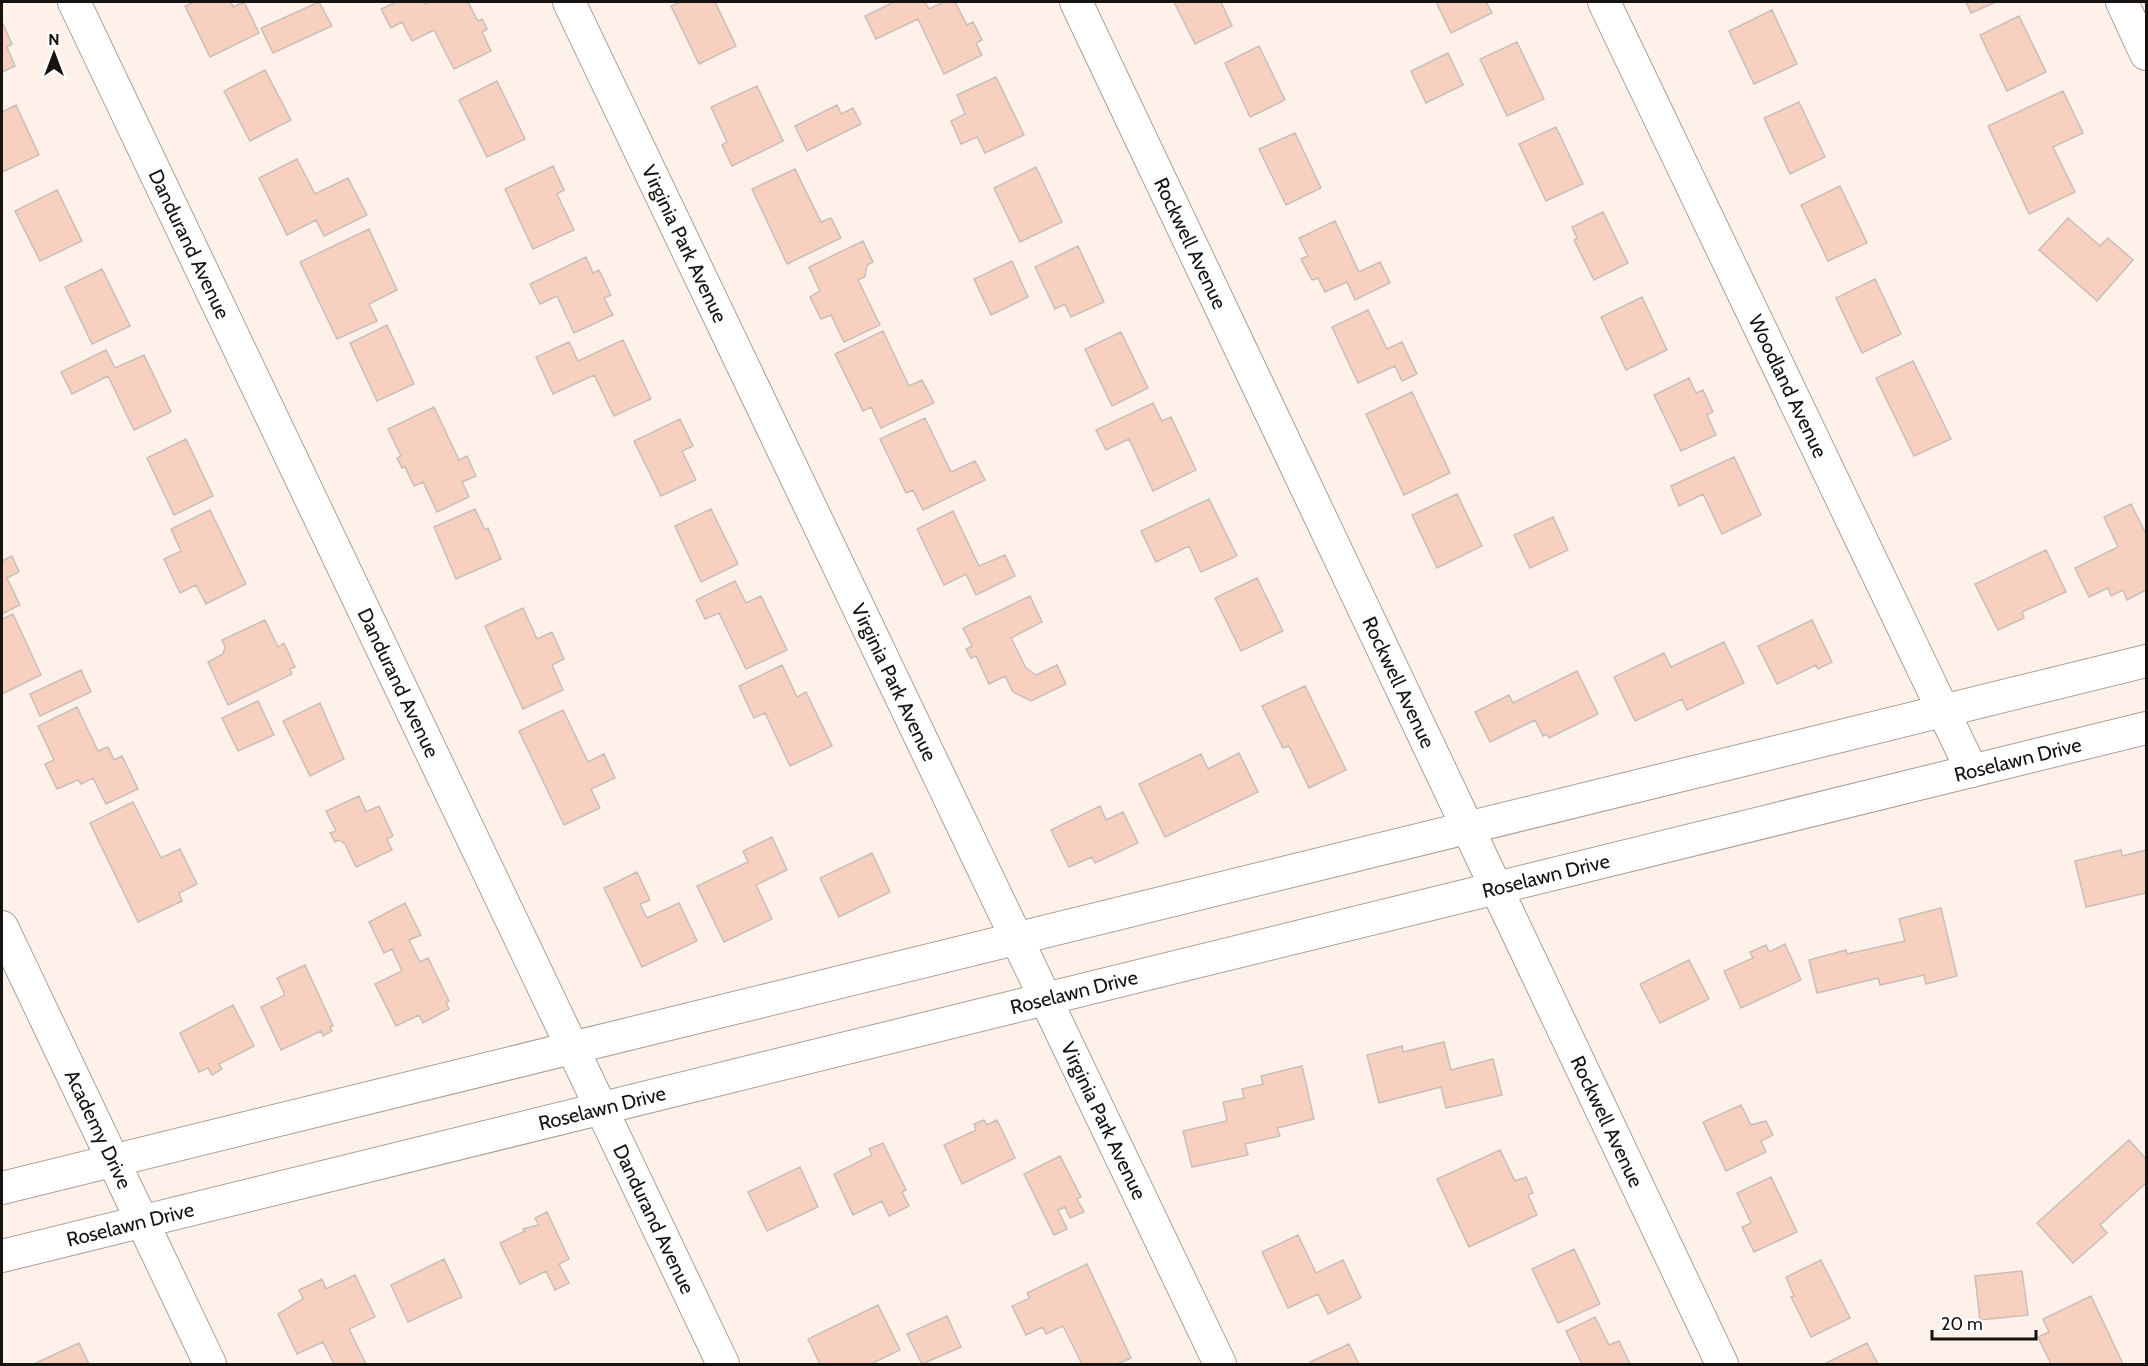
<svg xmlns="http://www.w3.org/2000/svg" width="2148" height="1366" font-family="Cabin,sans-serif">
  <rect width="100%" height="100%" fill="#fdf1ea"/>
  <path fill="#f8d0bf" stroke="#cabeb9" stroke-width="1.5" d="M194,2H231L233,7L244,2L259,33L210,57L185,6Z
    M319,2L332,26L273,53L261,28Z
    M396,2H424L425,4L430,2H468L478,21L482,19L487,29L482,32L491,51L454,69L434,30L412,41L402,22L391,28L381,9Z
    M680,2H715L736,46L699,64L671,6Z
    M894,2H925L929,9L944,2H955L967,25L973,22L982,40L976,43L982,55L944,74L918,19L876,39L865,16Z
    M1174,2H1221L1232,26L1195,44Z
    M1436,2H1486L1492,13L1451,33Z
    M1966,2H1996L1971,13Z
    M1772,10L1797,64L1754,84L1729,31Z
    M2019,16L2046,72L2007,91L1980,35Z
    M2,22L12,44L7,47L15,66L2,72Z
    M1517,42L1544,99L1507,116L1480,59Z
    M1259,46L1285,100L1250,117L1225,63Z
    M1448,53L1463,85L1426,103L1411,71Z
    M265,70L291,120L250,141L224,91Z
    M996,77L1024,135L985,153L977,137L961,144L951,121L965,114L957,95Z
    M497,81L525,139L487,157L459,100Z
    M757,86L783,141L732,166L722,145L727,142L711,107Z
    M2063,91L2083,133L2053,147L2075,192L2029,214L1988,126Z
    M1799,102L1825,157L1790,174L1764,118Z
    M16,105L39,155L2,172V112Z
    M837,105L841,114L853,108L861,124L807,151L795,126Z
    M1556,127L1583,184L1546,201L1519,144Z
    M1295,133L1321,188L1286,205L1259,149Z
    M297,159L315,194L348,178L367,215L324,236L316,220L287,235L259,178Z
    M553,166L564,190L557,194L574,230L533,249L505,189Z
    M1036,167L1062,222L1020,242L994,188Z
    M795,169L821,222L831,218L841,238L787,264L752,189Z
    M1840,186L1867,243L1828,261L1801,205Z
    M57,190L82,241L40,261L15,211Z
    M1603,212L1628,263L1594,280L1574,240L1577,238L1572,227Z
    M2068,218L2100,246L2108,238L2133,260L2097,301L2039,250Z
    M1335,221L1359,272L1380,262L1390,283L1355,300L1347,282L1325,292L1318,278L1312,280L1301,259L1308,256L1299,238Z
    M369,229L397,290L369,304L377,321L337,339L300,262Z
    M863,241L873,262L867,265L865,277L858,280L880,325L844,342L831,315L821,319L810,297L820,291L809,267Z
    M1078,246L1104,302L1071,317L1065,304L1055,309L1035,267Z
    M586,257L593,273L599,270L611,295L604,298L613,315L574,333L557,296L540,304L530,284Z
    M1012,261L1028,297L991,315L974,279Z
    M102,269L130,326L92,344L65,287Z
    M1875,279L1901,334L1862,353L1836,298Z
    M1642,297L1667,350L1626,370L1601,317Z
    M1368,310L1387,349L1402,342L1417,374L1402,381L1395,366L1358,383L1332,327Z
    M387,325L414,384L377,401L350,343Z
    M883,331L909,386L922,380L934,403L881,428L871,407L863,411L835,354Z
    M1121,332L1148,388L1112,406L1085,349Z
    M623,340L651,399L614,416L594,375L553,394L536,357L569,342L578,361Z
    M106,350L115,368L144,355L171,412L134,430L108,376L72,394L61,372Z
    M1913,361L1951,439L1914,456L1876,378Z
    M1689,378L1696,393L1703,390L1713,412L1707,415L1716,435L1681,451L1654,395Z
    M1412,392L1450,473L1404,495L1366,414Z
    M1153,403L1162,421L1171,417L1196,470L1153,491L1129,439L1106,450L1096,430Z
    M434,407L459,460L467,456L476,476L462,482L469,497L437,512L423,482L414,486L405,467L402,468L397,458L401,456L388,429Z
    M925,418L951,472L975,461L985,480L923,510L913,490L906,493L880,439Z
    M680,419L693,446L682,451L696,480L661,496L634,441Z
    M186,439L213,496L174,515L147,458Z
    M1734,457L1761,515L1722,534L1703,494L1679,506L1671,486Z
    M1457,494L1482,546L1437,568L1412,515Z
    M1209,499L1237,556L1201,572L1189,546L1156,562L1141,531Z
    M2131,504L2146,534V590L2127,600L2123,590L2111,596L2108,588L2089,597L2075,568L2118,547L2104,517Z
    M475,509L485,530L488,528L501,559L456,579L434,527Z
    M711,509L738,564L701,582L675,526Z
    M210,510L246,584L206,604L196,585L180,593L164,559L181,551L171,529Z
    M953,511L979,566L1005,555L1015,576L976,595L966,574L944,585L917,529Z
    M1553,517L1568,550L1530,568L1514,535Z
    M2046,550L2066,592L2022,612L2024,618L1998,630L1975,584Z
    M12,556L19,572L7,578L20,605L2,614V561Z
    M1257,578L1283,631L1241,651L1215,598Z
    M735,581L746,603L761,596L787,650L746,669L719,613L705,619L696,600Z
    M1030,596L1042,622L1011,638L1026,668L1036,675L1057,665L1066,684L1031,701L1013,692L1005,676L989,684L976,656L971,658L966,649L972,646L963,628Z
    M523,608L537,639L552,632L564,659L552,665L563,690L523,709L485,626Z
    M13,614L41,675L2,694V619Z
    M265,620L278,647L284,643L295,667L290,669L292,674L228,705L208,662L223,654L225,647L222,640Z
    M1812,620L1832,662L1818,669L1816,665L1777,684L1758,646Z
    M1724,642L1744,683L1687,710L1682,699L1635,721L1614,677L1664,653L1671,667Z
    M782,665L797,697L806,692L832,746L790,766L765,713L754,718L739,686Z
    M81,670L91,692L40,716L30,694Z
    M1577,671L1598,714L1549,738L1547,734L1543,736L1535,720L1490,742L1475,712L1509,695L1513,703Z
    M1305,686L1346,770L1309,788L1289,746L1283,748L1262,706Z
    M258,701L274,735L238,751L222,718Z
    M320,703L344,759L310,776L283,721Z
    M77,707L98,751L108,747L114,760L122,756L138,789L106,804L93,778L81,784L78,780L57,789L45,764L54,760L38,726Z
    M563,710L588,762L604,754L615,778L591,789L600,808L564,825L519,731Z
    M1239,753L1258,792L1165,837L1139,784L1201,754L1208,769Z
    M359,796L366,812L379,806L393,836L387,839L392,850L356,867L345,844L339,840L335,842L330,833L336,831L326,811Z
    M133,802L161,858L180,849L197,884L179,893L182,901L138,922L90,823Z
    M1100,806L1106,820L1123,812L1138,843L1095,863L1092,857L1069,867L1051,830Z
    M772,837L787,870L756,885L772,919L724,942L697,886L748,862L743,851Z
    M2121,850L2122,856L2146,850V893L2086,907L2075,861Z
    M872,853L890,892L839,917L820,878Z
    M637,872L650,900L640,904L647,918L679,903L697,941L642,967L604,888Z
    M405,903L421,935L409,940L420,962L428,958L449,1001L446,1002L449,1009L423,1023L419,1015L396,1026L375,984L402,971L392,949L384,953L369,922Z
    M1941,908L1957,976L1926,984L1924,975L1880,985L1878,978L1817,993L1809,960L1846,950L1847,954L1905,941L1899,919Z
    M1785,944L1801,980L1741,1008L1724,971L1753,958L1750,952L1766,945L1769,952Z
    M1689,960L1709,999L1660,1023L1640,984Z
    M305,965L333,1026L330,1027L332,1031L323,1036L321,1031L281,1050L261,1007L285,995L277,978Z
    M233,1005L254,1046L219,1064L222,1069L212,1075L208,1068L199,1072L180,1033Z
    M1444,1042L1451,1070L1493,1059L1502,1095L1446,1108L1441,1087L1379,1103L1367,1055L1402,1046L1403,1052Z
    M1302,1066L1314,1119L1277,1128L1280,1136L1245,1144L1248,1155L1192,1167L1183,1131L1227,1121L1223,1102L1244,1098L1242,1089L1263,1084L1261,1076Z
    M1741,1105L1751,1125L1766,1121L1773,1135L1761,1141L1766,1152L1726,1171L1703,1122Z
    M984,1120L987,1125L997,1120L1015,1158L962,1184L944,1145L976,1130L974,1124Z
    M2129,1140L2146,1159V1183L2100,1225L2107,1233L2073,1263L2037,1223Z
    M883,1143L906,1190L902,1192L909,1206L889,1216L882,1201L853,1215L834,1174L872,1155L869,1149Z
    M1500,1150L1515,1181L1526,1177L1533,1193L1528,1195L1537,1215L1469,1247L1437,1179Z
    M1060,1156L1081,1197L1077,1199L1084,1212L1070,1218L1065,1207L1058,1210L1067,1229L1054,1235L1024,1174Z
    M800,1167L818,1207L767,1231L748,1192Z
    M1771,1177L1797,1232L1754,1252L1742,1227L1751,1223L1737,1193Z
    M547,1212L569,1259L559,1264L569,1283L555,1290L546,1271L520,1284L500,1243L525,1231L523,1229L539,1225L535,1218Z
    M1298,1235L1316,1273L1343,1260L1361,1298L1328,1314L1318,1294L1288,1308L1262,1252Z
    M1574,1249L1600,1304L1558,1323L1532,1269Z
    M444,1259L462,1297L408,1322L391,1285Z
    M1821,1260L1850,1318L1811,1337L1791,1297L1794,1296L1786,1277Z
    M1087,1264L1131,1358L1117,1364H1082L1063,1326L1046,1334L1043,1327L1026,1335L1012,1306L1030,1298L1027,1293Z
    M2022,1271L2028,1315L1980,1320L1975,1276Z
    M355,1275L375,1317L349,1329L366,1364H334L323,1342L297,1354L278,1314L303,1299L299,1290L322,1279L326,1289Z
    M2091,1296L2123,1364H2051L2038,1337L2049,1332L2043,1319Z
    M878,1305L900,1350L871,1364H820L808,1339Z
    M947,1316L961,1347L922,1364L907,1334Z
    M1595,1317L1609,1345L1619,1341L1630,1364H1582L1566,1331Z
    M79,1343L89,1364H34Z
    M1867,1343L1878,1364H1826V1363Z
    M1349,1344L1359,1364H1311L1310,1362Z"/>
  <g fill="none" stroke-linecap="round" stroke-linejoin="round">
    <g stroke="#a99f98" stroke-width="34">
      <g id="street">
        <path id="s1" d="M74,2L723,1364"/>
        <path id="s2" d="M569,2L1220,1364"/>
        <path id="s3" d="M1076,2L1722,1364"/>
        <path id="s4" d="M1604,2L1972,771"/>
        <path d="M2122,2L2146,54"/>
        <path id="s5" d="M2,927L210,1364"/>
        <path d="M2,1188L2146,661"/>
        <path id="s6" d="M2,1256L2146,728"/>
      </g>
    </g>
    <use href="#street" stroke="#fff" stroke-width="32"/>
  </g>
  <g text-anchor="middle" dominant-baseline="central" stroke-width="4.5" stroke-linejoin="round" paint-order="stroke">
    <g font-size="20" fill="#171311" stroke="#fff">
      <text stroke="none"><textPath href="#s1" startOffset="268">Dandurand Avenue</textPath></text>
      <text stroke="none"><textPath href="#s2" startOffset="268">Virginia Park Avenue</textPath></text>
      <text stroke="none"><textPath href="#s3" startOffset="267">Rockwell Avenue</textPath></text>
      <text stroke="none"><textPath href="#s4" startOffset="426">Woodland Avenue</textPath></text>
      <text stroke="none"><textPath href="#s1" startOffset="754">Dandurand Avenue</textPath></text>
      <text stroke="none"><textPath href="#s2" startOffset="754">Virginia Park Avenue</textPath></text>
      <text stroke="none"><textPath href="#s3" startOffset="753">Rockwell Avenue</textPath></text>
      <text stroke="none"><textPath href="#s6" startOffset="2076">Roselawn Drive</textPath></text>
      <text stroke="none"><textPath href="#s6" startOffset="1590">Roselawn Drive</textPath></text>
      <text stroke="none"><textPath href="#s6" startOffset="1104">Roselawn Drive</textPath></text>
      <text stroke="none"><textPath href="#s6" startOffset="618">Roselawn Drive</textPath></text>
      <text stroke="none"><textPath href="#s2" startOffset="1240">Virginia Park Avenue</textPath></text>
      <text stroke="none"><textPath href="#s3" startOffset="1239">Rockwell Avenue</textPath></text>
      <text stroke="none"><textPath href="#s5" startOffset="224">Academy Drive</textPath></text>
      <text stroke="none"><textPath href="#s1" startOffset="1348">Dandurand Avenue</textPath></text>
      <text stroke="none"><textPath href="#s6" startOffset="132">Roselawn Drive</textPath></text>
    </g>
  </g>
  <rect width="2148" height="1366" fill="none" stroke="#171311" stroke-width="6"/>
  <g transform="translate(54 54)" stroke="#ffffff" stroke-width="4.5" paint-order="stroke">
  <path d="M0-4.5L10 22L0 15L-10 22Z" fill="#171311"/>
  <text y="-9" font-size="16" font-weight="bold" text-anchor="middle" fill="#171311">N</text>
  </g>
  <path d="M1932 1330v9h104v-9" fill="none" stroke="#171311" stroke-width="3"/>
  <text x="1941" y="1330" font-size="18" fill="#171311" stroke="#ffffff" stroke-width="4.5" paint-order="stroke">20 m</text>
</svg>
